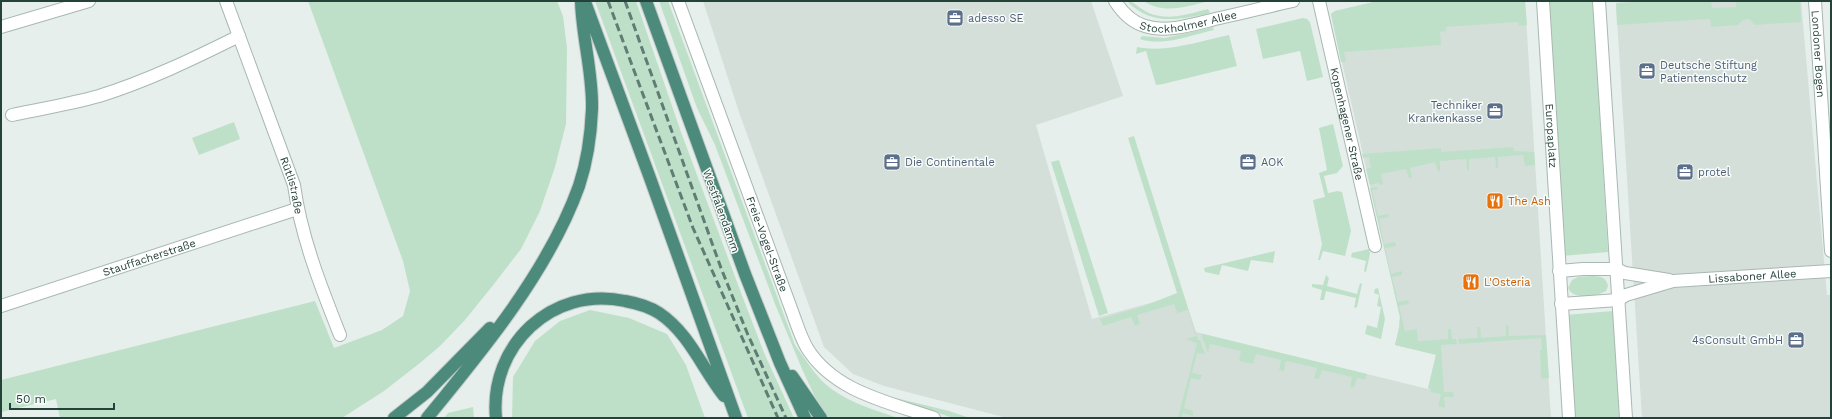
<svg xmlns="http://www.w3.org/2000/svg" width="1832" height="419" font-family="'Work Sans',sans-serif">
  <rect width="100%" height="100%" fill="#e6efeb"/>
  <path fill="#d4dfda" d="M703,1H1091L1123,96L1036,125L1092,319L1183,294L1196,332L1428,389L1436,354L1395,345L1399,328L1400,317L1331,14L1335,11L1378,1H1525L1551,418H1007L884,386L853,374L824,347L740,115Z
    M1654,1H1801L1827,295H1831V418H1642L1616,3Z"/>
  <path fill="#bfe0c8" d="M308,1H557L563,16L567,48L566,124L555,167L540,211L521,249L494,284L465,320L440,346L420,363L384,391L342,418H60L56,399L1,412V380L315,301L334,348L382,330L403,316L410,291L403,261Z
    M595,1H636L681,132L743,298L765,355L794,418H748Z
    M659,1H668L795,345C803,356 811,369 821,380C841,400 871,409 898,418H829L814,395L802,369L775,304L715,145L697,108Z
    M1127,1C1134,1 1141,10 1149,13C1168,21 1189,14 1208,9L1210,13C1180,20 1150,26 1127,1Z
    M1144,1H1209C1188,6 1163,15 1144,1Z
    M1378,1H1525L1527,25L1519,26L1518,22L1446,27V31L1440,32L1441,45L1344,52L1346,62H1341L1331,14L1335,11Z
    M1546,1H1593L1608,252L1562,256Z
    M1654,1H1711L1712,8L1736,7V1H1800L1801,22L1755,25L1749,19L1743,20L1738,25L1711,27L1710,19L1617,25L1616,3Z
    M1303,18L1307,19L1310,22L1323,77L1307,81L1300,51L1263,59L1256,29Z
    M1213,27L1214,30C1191,35 1163,47 1140,39L1142,36L1165,38Z
    M1229,35L1237,66L1163,84L1156,85L1146,51L1136,54L1137,47C1168,53 1199,41 1229,35Z
    M234,122L240,139L199,155L192,138Z
    M1333,124L1343,166L1337,173L1324,176L1328,193L1338,191L1342,192L1351,231L1345,256L1323,251L1320,260H1318L1322,244L1313,200L1325,197L1319,173L1327,170L1319,128Z
    M1134,136L1198,340H1200L1205,354L1197,353L1192,373L1202,375L1200,380L1191,378L1184,408L1193,411V416L1183,413L1182,418H1178L1197,343L1186,339L1196,336L1188,310L1177,313L1174,304L1137,315L1140,324L1135,326L1131,317L1103,326L1100,319L1144,306L1177,293L1128,138Z
    M1513,147L1514,151L1534,152L1535,165L1525,166L1523,155L1498,157V168H1496L1495,157L1469,159V170H1467L1466,159L1440,161V171L1438,172L1435,162L1410,168L1412,178H1409L1406,169L1381,174L1383,184L1380,185L1379,183L1370,185L1366,169L1371,168L1369,157L1363,158L1362,154L1441,148V152Z
    M1059,160L1108,313L1099,316L1051,162Z
    M1377,187L1378,189L1372,190L1378,216L1388,214L1389,217L1379,219L1384,244L1395,242L1396,246L1385,248L1391,274L1402,271V275L1392,277L1398,302L1408,300L1409,304L1399,306L1405,331L1417,329L1418,341L1448,339V329H1451L1452,339H1456L1457,344L1441,345L1444,392H1453L1454,397H1444L1445,408L1438,406L1441,394L1430,392L1431,389L1428,388L1436,355L1395,345L1399,328L1400,317L1370,188Z
    M1369,249L1370,254L1366,272L1364,271L1366,261L1351,257L1352,253Z
    M1275,251L1273,263L1251,260L1248,271L1222,265L1219,275L1205,272L1204,268Z
    M1326,275L1329,278L1327,286L1357,294L1360,283L1362,284L1357,307L1354,308L1356,298L1326,291L1324,300H1320L1322,290L1312,287V284L1323,285Z
    M1590,276C1599,276 1606,276 1608,286L1606,291C1596,297 1573,300 1568,288L1572,280L1578,277Z
    M1378,288L1385,319L1381,339L1365,334L1367,325L1377,328L1381,307L1377,306L1379,295L1374,293L1375,289Z
    M590,310L629,318L667,334L686,365L705,418H512L513,377L535,341L560,321Z
    M1613,311L1619,418H1572L1565,315Z
    M1506,325H1508L1509,336L1546,335L1549,378L1541,379L1540,350H1542L1541,338L1459,344L1458,339L1478,338L1477,327H1480L1481,338L1506,336Z
    M1201,334H1203L1367,374L1365,380L1357,378L1354,388L1350,387L1352,377L1322,370L1319,379L1314,378L1317,368L1286,361L1284,371L1279,370L1281,360L1256,354L1253,364L1239,361L1241,351L1210,344L1208,353Z
    M892,397L949,411L970,418H953Z
    M473,407L474,418H444L448,413Z"/>
  <g fill="none" stroke-linecap="round" stroke-linejoin="round">
    <g stroke="#a8b8b2" stroke-width="14">
      <g id="minor">
        <path id="s1" d="M226,1L294,185C301,237 321,287 340,335"/>
        <path id="s2" d="M1115,1C1122,12 1131,22 1145,26C1169,34 1200,22 1224,17C1247,12 1270,6 1293,1"/>
        <path id="s3" d="M1319,1L1375,246"/>
        <path id="s4" d="M1543,1L1569,418"/>
        <path d="M1599,1L1626,418"/>
        <path id="s5" d="M1815,1L1831,251"/>
        <path d="M1,27L89,1"/>
        <path d="M12,115C41,109 70,104 99,96C147,81 193,59 239,36"/>
        <path d="M1559,271L1583,269H1616L1625,273L1669,280"/>
        <path id="s6" d="M1561,304L1618,300L1626,295L1673,281L1831,271"/>
        <path id="s7" d="M1,306L297,209"/>
      </g>
    </g>
    <g stroke="#a8b8b2" stroke-width="14">
      <g id="tertiary">
        <path id="s8" d="M678,1L793,314C797,325 801,338 807,348C834,392 889,402 934,418"/>
      </g>
    </g>
    <g stroke="#c2cac8" stroke-width="14">
      <path id="trunk" d="M646,1L745,274L780,363L805,418
        M585,2L650,178L736,418
        M792,376L821,418
        M394,418L427,392L490,328
        M427,418C483,350 549,270 579,186C587,162 591,134 592,109C593,73 582,37 581,1
        M496,418C489,346 552,285 625,301C636,303 648,306 659,313C689,333 702,368 724,396"/>
    </g>
    <use href="#minor" stroke="#fff" stroke-width="12"/>
    <use href="#tertiary" stroke="#fff" stroke-width="12"/>
    <use href="#trunk" stroke="#4c8a7c" stroke-width="12"/>
    <path stroke="#5f7d75" stroke-width="3" stroke-dasharray="8 4" stroke-linecap="butt" d="M608,1L693,228L778,418
      M625,1L721,268L748,335L786,418"/>
  </g>
  <defs>
    <g id="office-square" transform="scale(0.9)"><rect x="-9" y="-9" width="18" height="18" rx="4" fill="#5c6f8a" stroke="#f7fbf9"/><path d="M-6-3h4V-5.5h4V-3h4V5H-6ZM-1-4.5V-3h2v-1.5ZM-6 0V1H6V0Z" fill="#fff"/></g>
    <g id="restaurant-square" transform="scale(0.9)"><rect x="-9" y="-9" width="18" height="18" rx="4" fill="#e8710a" stroke="#f7fbf9"/><path d="M-5-6h1v4h1v-4h1v4h1v-4h1v5L-1.5 .5V6h-2V.5L-5-1ZM5-6V6H3V1.5H1.5Q1.5-4 5-6Z" fill="#fff"/></g>
  </defs>
  <g fill-rule="evenodd">
    <use href="#office-square" x="955" y="18"/>
    <use href="#office-square" x="1647" y="71"/>
    <use href="#office-square" x="1495" y="111"/>
    <use href="#office-square" x="892" y="162"/>
    <use href="#office-square" x="1248" y="162"/>
    <use href="#office-square" x="1685" y="172"/>
    <use href="#restaurant-square" x="1495" y="201"/>
    <use href="#restaurant-square" x="1471" y="282"/>
    <use href="#office-square" x="1796" y="340"/>
  </g>
  <g text-anchor="middle" dominant-baseline="central" stroke-width="3" stroke-linejoin="round" paint-order="stroke">
    <g font-size="11" fill="#24423a" stroke="#f7fbf9">
      <text stroke="none"><textPath href="#s2" startOffset="84">Stockholmer Allee</textPath></text>
      <text stroke="none"><textPath href="#s5" startOffset="53">Londoner Bogen</textPath></text>
      <text stroke="none"><textPath href="#s3" startOffset="126">Kopenhagener Straße</textPath></text>
      <text stroke="none"><textPath href="#s4" startOffset="135">Europaplatz</textPath></text>
      <text stroke="none"><textPath href="#s1" startOffset="196">Rütlistraße</textPath></text>
      <text transform="translate(721 211) rotate(70)">Westfalendamm</text>
      <text stroke="none"><textPath href="#s8" startOffset="259">Freie-Vogel-Straße</textPath></text>
      <text stroke="none"><textPath href="#s7" startOffset="156">Stauffacherstraße</textPath></text>
      <text stroke="none"><textPath href="#s6" startOffset="195">Lissaboner Allee</textPath></text>
    </g>
    <g font-size="11" fill="#4e5e75" stroke="#f7fbf9" text-anchor="start">
      <text x="968" y="18">adesso SE</text>
      <text x="1660" y="65">Deutsche Stiftung<tspan x="1660" dy="13">Patientenschutz</tspan></text>
      <text x="1482" y="105" text-anchor="end">Techniker<tspan x="1482" dy="13">Krankenkasse</tspan></text>
      <text x="905" y="162">Die Continentale</text>
      <text x="1261" y="162">AOK</text>
      <text x="1698" y="172">protel</text>
      <text x="1783" y="340" text-anchor="end">4sConsult GmbH</text>
    </g>
    <g font-size="11" fill="#c56008" stroke="#f7fbf9" text-anchor="start">
      <text x="1508" y="201">The Ash</text>
      <text x="1484" y="282">L'Osteria</text>
    </g>
  </g>
  <rect width="1832" height="419" fill="none" stroke="#24423a" stroke-width="4"/>
  <path d="M10 403v6h104v-6" fill="none" stroke="#24423a" stroke-width="2"/>
  <text x="16" y="403" font-size="12" fill="#24423a" stroke="#f7fbf9" stroke-width="3" paint-order="stroke">50 m</text>
</svg>
